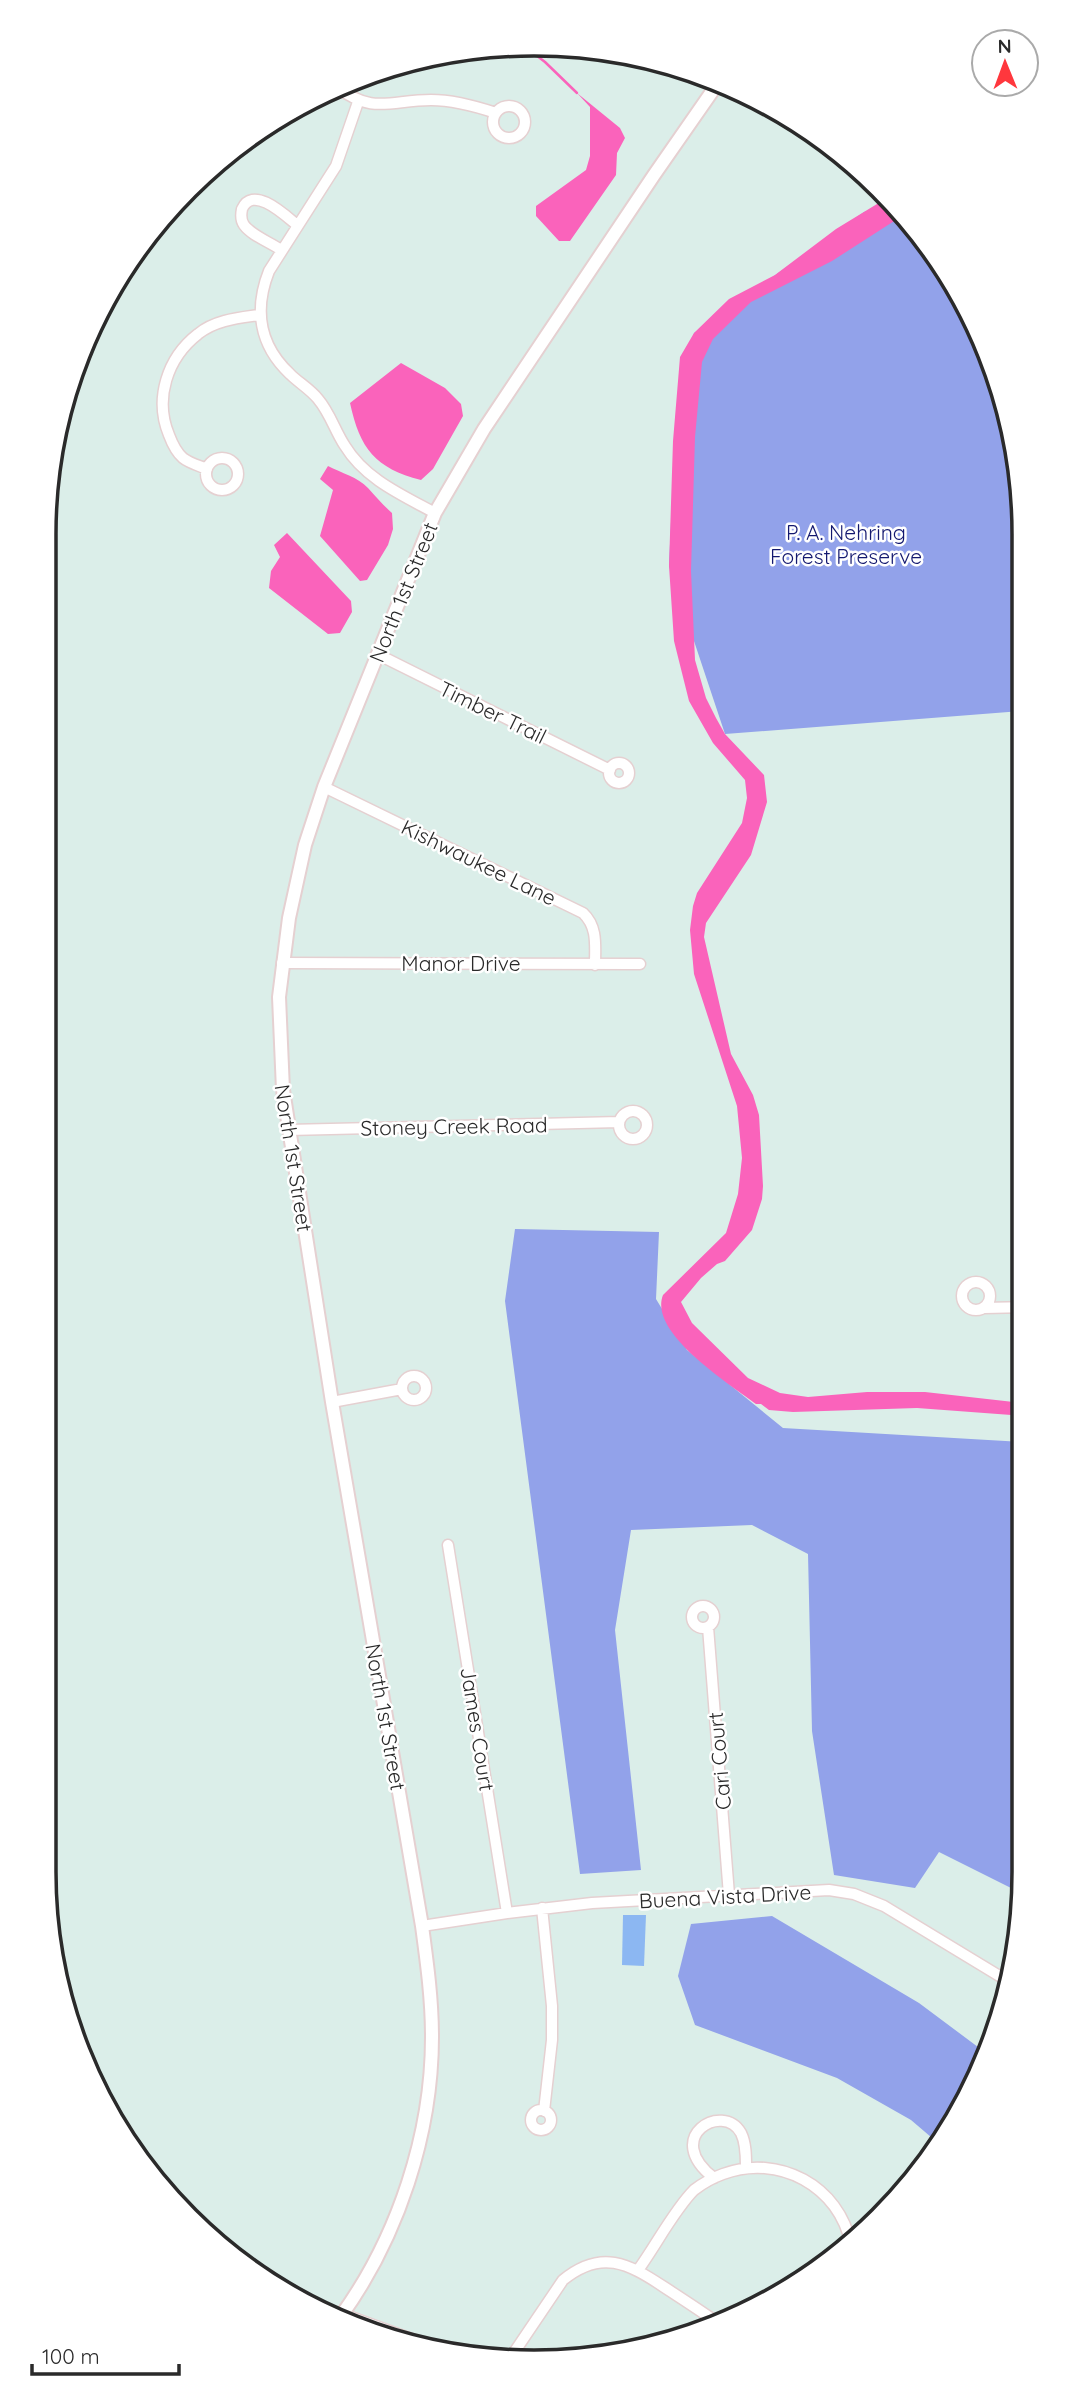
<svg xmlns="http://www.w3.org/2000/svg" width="1068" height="2406" font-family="Quicksand,sans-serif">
  <rect width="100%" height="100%" fill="#dbeee9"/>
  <path fill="#92a2ea" d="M888,203L923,235L987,346L1020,470L1021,711L725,734L669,566L676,413L694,333L864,212Z
    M515,1229L659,1232L656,1299L687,1350L783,1428L1023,1442L1024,1872L1021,1893L939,1852L915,1888L834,1875L812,1731L808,1554L752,1525L631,1530L615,1630L641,1870L580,1874L505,1301Z
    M772,1916L919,2003L986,2053L938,2143L911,2120L837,2078L695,2025L678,1976L691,1924Z"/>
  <path fill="#8cb7f2" d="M623,1915H646L644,1966L622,1965Z"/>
  <path fill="#fa63bb" d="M577,93L620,128L625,138L617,153L616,175L570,241H559L536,216V206L586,170L590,156V107Z
    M886,201L902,216L832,261L751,302L713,339L702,362L695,437L691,571L695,660L706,698L716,718L725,734L764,775L767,802L751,855L706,923L704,937L731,1054L753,1095L759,1115L763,1186L762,1199L752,1230L725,1261L717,1264L701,1278L681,1302L692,1323L748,1378L780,1393L808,1397L867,1392H925L1023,1403V1416L917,1408L793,1412L769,1410L761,1404H756C730,1384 648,1333 663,1295L726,1233L738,1194L742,1158L737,1106L694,974L690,930L693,906L697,893L742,823L747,798L745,780L713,743L689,701L674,641L669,566L673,441L680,357L694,333L729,299L775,275L836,229L877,204Z
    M401,363L445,388L461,404L463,416L433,469L421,480C375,468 360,449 350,403Z
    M328,466C341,473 358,477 368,488C376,497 383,505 392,513L393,529L388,545L367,580L360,581L320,536L333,490L320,479Z
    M287,533L351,601L352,612L340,633L328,634L269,588L271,571L280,557L274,545Z"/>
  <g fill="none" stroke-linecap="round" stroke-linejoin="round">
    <path stroke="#fa63bb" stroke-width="2.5" d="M523,45L545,62L577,93"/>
    <g stroke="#e5d0d1" stroke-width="13">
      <path id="minor" d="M337,87C373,115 391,100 431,100C454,100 475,106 496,113
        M358,102L336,166L269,271C254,309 259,345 290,374C299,383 310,389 318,399C330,413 335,431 345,446C365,479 402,495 435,513
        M493 122a16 16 0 1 1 32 0a16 16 0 1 1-32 0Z
        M281,250C270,242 252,236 244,225C241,221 241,214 242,209C253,184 286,216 297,225
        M206 474a16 16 0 1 1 32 0a16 16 0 1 1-32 0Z
        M207,469C200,466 189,463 183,458C176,452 172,443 169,435C154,399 167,358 198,334C215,320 238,318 259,315
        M377,654L610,770
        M609 773a10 10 0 1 1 20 0a10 10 0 1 1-20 0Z
        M324,787L583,913C598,927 595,946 595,965
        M282,963L640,964
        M619 1125a14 14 0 1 1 28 0a14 14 0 1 1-28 0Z
        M288,1130L619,1122
        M962 1296a14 14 0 1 1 28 0a14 14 0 1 1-28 0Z
        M984,1308L1023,1307
        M402 1388a12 12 0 1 1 24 0a12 12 0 1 1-24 0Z
        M332,1402L402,1389
        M448,1545L507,1913
        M692 1617a11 11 0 1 1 22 0a11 11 0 1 1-22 0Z
        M708,1627L729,1895
        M542,1908L552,2006V2040L544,2111
        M422,1926L507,1913L592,1903L829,1890L854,1894L884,1906L1006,1980
        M531 2120a10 10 0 1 1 20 0a10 10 0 1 1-20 0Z
        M714,2178C661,2137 723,2101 741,2133C746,2143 746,2156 746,2166
        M638,2270C655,2247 674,2210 694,2190C703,2183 712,2178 723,2174C778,2153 840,2186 851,2245
        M343,2314L456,2355
        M509,2360L563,2280C601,2249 628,2263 664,2287C681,2298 698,2309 715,2321"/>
    </g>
    <g stroke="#e5d0d1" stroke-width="16">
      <path id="tertiary" d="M341,2316C398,2237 432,2134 432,2037C432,1999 427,1963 422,1926L332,1402L283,1090L279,997L289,918L305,845L324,787L435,513L484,429L654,175L718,83"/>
    </g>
    <use href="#minor" stroke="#fff" stroke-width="10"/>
    <use href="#tertiary" stroke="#fff" stroke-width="12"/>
  </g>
  <g text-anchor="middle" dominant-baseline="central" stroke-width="5" stroke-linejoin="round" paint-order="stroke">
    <g font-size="21" fill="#13186f" stroke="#fff">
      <text x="846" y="532">P. A. Nehring<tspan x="846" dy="24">Forest Preserve</tspan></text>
    </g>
    <g font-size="21" fill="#2a2a2a" stroke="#fff">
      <text transform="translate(403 592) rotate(-68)">North 1st Street</text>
      <text transform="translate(493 712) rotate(26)">Timber Trail</text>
      <text transform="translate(479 862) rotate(26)">Kishwaukee Lane</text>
      <text x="461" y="963">Manor Drive</text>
      <text transform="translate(454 1126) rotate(-1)">Stoney Creek Road</text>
      <text transform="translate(294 1158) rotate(81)">North 1st Street</text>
      <text transform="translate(386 1717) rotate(80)">North 1st Street</text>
      <text transform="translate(478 1729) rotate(81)">James Court</text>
      <text transform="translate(719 1761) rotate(-95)">Cari Court</text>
      <text transform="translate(725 1896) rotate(-3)">Buena Vista Drive</text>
    </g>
  </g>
  <path d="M0 0H1068V2406H0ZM534 56H534A478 478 0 0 1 1012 534V1872A478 478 0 0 1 534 2350H534A478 478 0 0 1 56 1872V534A478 478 0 0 1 534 56Z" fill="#fff" fill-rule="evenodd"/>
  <path fill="none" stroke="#2a2a2a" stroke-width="3.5" d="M534 56H534A478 478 0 0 1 1012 534V1872A478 478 0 0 1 534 2350H534A478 478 0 0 1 56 1872V534A478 478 0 0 1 534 56Z"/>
  <g transform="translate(1005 63) rotate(359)"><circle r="33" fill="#ffffff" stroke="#aaaaaa" stroke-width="2"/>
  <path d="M0-5L12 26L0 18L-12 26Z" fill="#ff373d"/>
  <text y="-10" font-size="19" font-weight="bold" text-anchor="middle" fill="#2a2a2a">N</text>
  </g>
  <path d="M32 2364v10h147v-10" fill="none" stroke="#2a2a2a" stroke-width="3.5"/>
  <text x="42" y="2364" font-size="21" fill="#2a2a2a" stroke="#ffffff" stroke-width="5" paint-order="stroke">100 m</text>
</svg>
